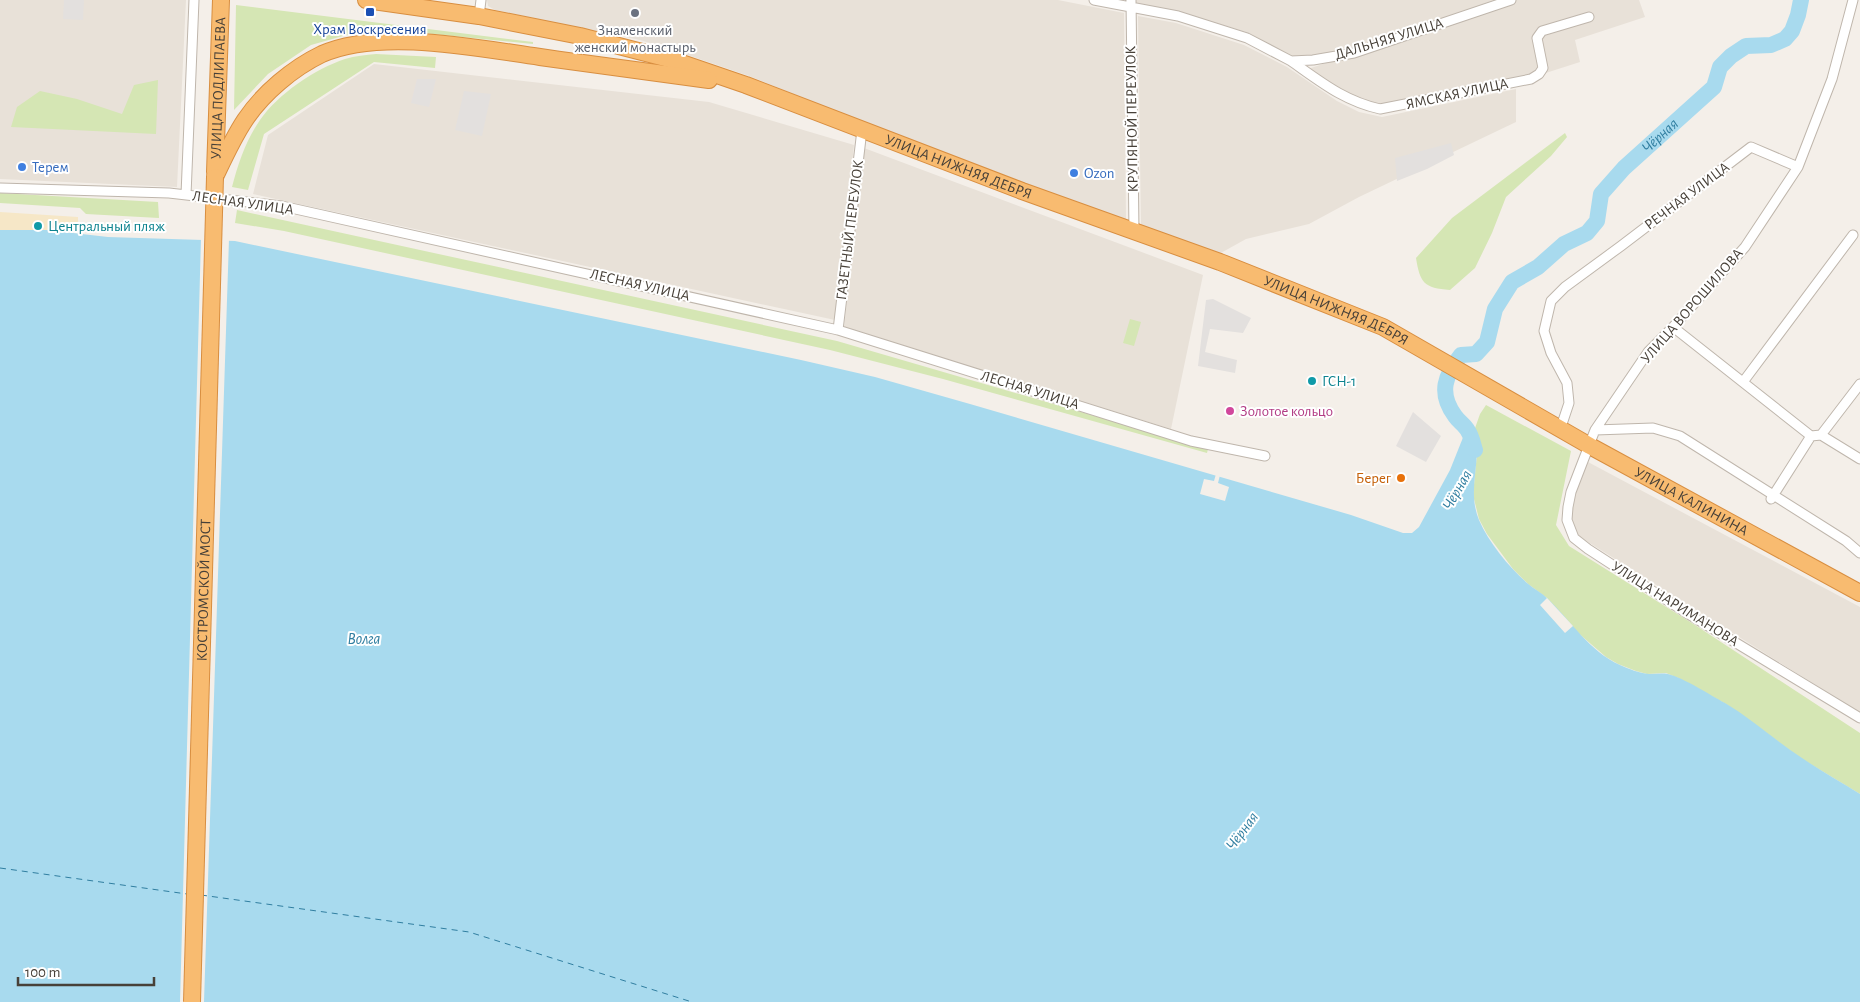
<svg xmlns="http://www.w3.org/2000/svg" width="1860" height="1002" font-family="'Alegreya Sans',sans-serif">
  <rect width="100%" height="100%" fill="#f4efe9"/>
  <path fill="#e8e1d8" d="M0,0H186L177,187L0,179Z
    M487,0H1058L1124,13L1126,221L865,123L749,76L676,51L640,40L495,10L488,6Z
    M1135,0H1500L1346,51L1317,56H1292L1246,32L1196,17L1135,3Z
    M1515,0H1639L1645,17L1575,40L1580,62L1527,79L1388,107L1361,101L1338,89L1308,69Z
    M1138,16L1176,23L1244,45L1287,67L1337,101L1359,112L1382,117L1516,89V122L1359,197L1309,224L1246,239L1219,254L1141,226Z
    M374,64L709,102L854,145L835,320L253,194L268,135Z
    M864,148L1203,275L1171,429L844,328Z
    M1588,462L1860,607V713L1577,535L1572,519L1573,499Z"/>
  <path fill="#d5e6b4" d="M236,5L533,42V44L383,29L350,34L311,45L268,74L234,110Z
    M376,54L436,57L435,68L374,62L264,134L248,190L232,187C238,164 246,140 260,120C278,94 315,69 345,59C355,56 366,55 376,54Z
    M158,80L156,134L11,127L17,107L40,91L77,99L122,114L134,85Z
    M1565,133L1567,137L1551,156L1506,197L1492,233L1475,268L1450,290C1424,288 1420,283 1416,258L1452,218Z
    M0,193L158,202L159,218L86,214L80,208L0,203Z
    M237,210L837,341L1208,449L1207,453L943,379L830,350L284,231L235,223Z
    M1130,319L1141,322L1134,346L1123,343Z
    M1486,405L1571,451L1556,525L1569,546L1695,625L1860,733V794L1802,759L1726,704L1678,678L1666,673L1647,674L1636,671L1618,664L1606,657L1577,632L1547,598L1528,584L1513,569L1487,534L1479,519L1473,495L1478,443L1474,431L1480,414Z"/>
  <path fill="#f6e7c7" d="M0,212L78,217V222L70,234L47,230H0Z"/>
  <path fill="#e3e0de" d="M64,0H84L83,20L63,19Z
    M417,79H436L429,107L411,103Z
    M464,91L491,94L482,136L455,130Z
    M1451,143L1454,155L1427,169L1397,181L1395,158Z
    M1213,299L1251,318L1243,333L1210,329L1205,352L1237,360L1235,373L1198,366L1206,300Z
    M1413,412L1441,436L1426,462L1396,446Z"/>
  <path fill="#a8daee" d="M0,230H47L108,237L235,241L801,360L875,377L970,404L1351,515L1403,533H1412L1419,527L1450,470L1464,435L1468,430L1474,431C1483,462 1466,488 1479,520C1489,543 1509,567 1527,583C1534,589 1542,593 1548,599C1572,622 1589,651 1620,665C1629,669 1639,673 1649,674C1655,674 1662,673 1668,674C1684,678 1710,695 1725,703C1752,719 1776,741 1802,758C1821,771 1841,782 1860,794V1002H0Z"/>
  <path fill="#f4efe9" d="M201,238L229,239L204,1002H180Z
    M1216,474L1220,475L1218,483L1229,487L1225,501L1200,494L1204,479L1214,481Z
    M1547,598L1573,626L1565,633L1540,605Z"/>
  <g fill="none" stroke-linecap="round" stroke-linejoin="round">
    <path stroke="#a8daee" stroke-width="16" id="s1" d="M1475,450C1473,444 1472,437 1468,431C1465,425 1459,422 1455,416C1438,393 1445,375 1461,355L1476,354L1487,342L1495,309L1512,282L1538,267L1564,244L1587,233L1597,221L1601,194L1624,168L1714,87L1720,67L1731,56L1746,46L1771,45L1785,39L1792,31L1798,15L1801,0"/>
    <path stroke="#307ea0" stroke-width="1" stroke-dasharray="6 5" stroke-linecap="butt" d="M0,868L187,894
      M201,895L469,932L692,1002"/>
    <g stroke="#bfb6ac" stroke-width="11">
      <path id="street" d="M1094,0L1178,16L1247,38L1291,61L1313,60L1354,53L1511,0
        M1131,0L1134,231
        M479,16L481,0
        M1291,61C1321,82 1344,101 1380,109L1531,79L1539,74L1543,68L1537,38L1542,31L1589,17
        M1798,167L1745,247L1673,327L1648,352L1595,430L1571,492L1568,507L1567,520L1574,538L1588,549L1685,612L1860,718
        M0,188L169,193L282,206L838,330L1191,441L1265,456
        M186,195L194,0
        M1673,327L1811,436
        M838,330L862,130
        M1743,382L1853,235
        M1560,430L1569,403L1567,383L1551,353L1544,331L1551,301L1565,287L1621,246L1751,147L1798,167L1832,79L1853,0
        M1595,430L1653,428L1680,436L1846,541L1860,553
        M1821,435L1860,459
        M1771,499L1811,436L1821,435L1860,384"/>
    </g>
    <g stroke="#d88e40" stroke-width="18">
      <g id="highway">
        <path id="s2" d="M366,0L479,16L580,36L673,60L746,85L1022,191L1220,262L1383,327L1590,446L1860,593"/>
        <path id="s3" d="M215,172L221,0"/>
        <path d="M215,177C224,158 233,138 245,120C263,93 293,68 322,54C381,28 476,48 540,57C596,65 652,72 709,80"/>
      </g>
    </g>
    <use href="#street" stroke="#fff" stroke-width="9"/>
    <use href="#highway" stroke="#f8bb70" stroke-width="16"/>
    <g stroke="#d88e40" stroke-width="18" stroke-linecap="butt">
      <g id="highway-bridge">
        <path id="s4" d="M192,1002L215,177"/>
      </g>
    </g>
    <use href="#highway-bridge" stroke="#f8bb70" stroke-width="16"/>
  </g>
  <rect fill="#1a4fb4" stroke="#fff" stroke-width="2" x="365" y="7" width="10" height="10" rx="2.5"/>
  <circle fill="#6b7280" stroke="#fff" stroke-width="2" cx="635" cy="13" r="5"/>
  <g fill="#3f7fe0" stroke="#fff" stroke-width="2">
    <circle cx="22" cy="167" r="5"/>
    <circle cx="1074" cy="173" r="5"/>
  </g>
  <g fill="#0f9aa8" stroke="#fff" stroke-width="2">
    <circle cx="38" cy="226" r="5"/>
    <circle cx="1312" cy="381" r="5"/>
  </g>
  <circle fill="#d1479c" stroke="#fff" stroke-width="2" cx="1230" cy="411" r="5"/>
  <circle fill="#e8710a" stroke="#fff" stroke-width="2" cx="1401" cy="478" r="5"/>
  <g text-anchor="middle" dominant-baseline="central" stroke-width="4" stroke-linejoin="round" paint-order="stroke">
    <g font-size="15" fill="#164399" stroke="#fff">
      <text x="370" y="29">Храм Воскресения</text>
    </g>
    <g font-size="15" fill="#5b616d" stroke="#fff">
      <text x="635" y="30">Знаменский<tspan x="635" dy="17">женский монастырь</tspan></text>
    </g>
    <g font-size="15" fill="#474038" stroke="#fff">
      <text transform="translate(1389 39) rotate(-17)">ДАЛЬНЯЯ УЛИЦА</text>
      <text stroke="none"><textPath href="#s3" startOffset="84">УЛИЦА ПОДЛИПАЕВА</textPath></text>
      <text transform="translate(1457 94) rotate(-12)">ЯМСКАЯ УЛИЦА</text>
      <text transform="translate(1132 119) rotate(-91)">КРУПЯНОЙ ПЕРЕУЛОК</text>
      <text stroke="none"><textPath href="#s2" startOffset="618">УЛИЦА НИЖНЯЯ ДЕБРЯ</textPath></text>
      <text transform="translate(1687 196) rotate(-37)">РЕЧНАЯ УЛИЦА</text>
      <text transform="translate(243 203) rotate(8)">ЛЕСНАЯ УЛИЦА</text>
      <text transform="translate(850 230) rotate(-83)">ГАЗЕТНЫЙ ПЕРЕУЛОК</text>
      <text transform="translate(640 285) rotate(13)">ЛЕСНАЯ УЛИЦА</text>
      <text transform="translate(1692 306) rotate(-49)">УЛИЦА ВОРОШИЛОВА</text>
      <text stroke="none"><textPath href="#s2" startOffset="1022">УЛИЦА НИЖНЯЯ ДЕБРЯ</textPath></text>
      <text transform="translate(1030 390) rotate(17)">ЛЕСНАЯ УЛИЦА</text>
      <text stroke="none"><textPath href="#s2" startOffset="1426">УЛИЦА КАЛИНИНА</textPath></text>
      <text stroke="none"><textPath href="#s4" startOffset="412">КОСТРОМСКОЙ МОСТ</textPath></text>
      <text transform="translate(1675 604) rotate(32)">УЛИЦА НАРИМАНОВА</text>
    </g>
    <g font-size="15" fill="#366cbe" stroke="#fff" text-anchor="start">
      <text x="32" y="167">Терем</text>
      <text x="1084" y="173">Ozon</text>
    </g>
    <g font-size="15" fill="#0d838f" stroke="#fff" text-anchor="start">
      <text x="48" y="226">Центральный пляж</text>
      <text x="1322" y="381">ГСН-1</text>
    </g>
    <g font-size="15" fill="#b23c85" stroke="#fff" text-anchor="start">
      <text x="1240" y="411">Золотое кольцо</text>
    </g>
    <g font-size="15" fill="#c56008" stroke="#fff" text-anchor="end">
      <text x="1391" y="478">Берег</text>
    </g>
    <g font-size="16" font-style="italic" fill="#307ea0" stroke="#fff">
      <text stroke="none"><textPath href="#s1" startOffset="421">Чёрная</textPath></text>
      <text transform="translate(1457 490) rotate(-60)">Чёрная</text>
      <text x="364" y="639">Волга</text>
      <text transform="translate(1242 831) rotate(-53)">Чёрная</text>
    </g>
  </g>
  <path d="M18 977v8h136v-8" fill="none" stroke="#474038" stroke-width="2.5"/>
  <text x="25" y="977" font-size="15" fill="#474038" stroke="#ffffff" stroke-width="4" paint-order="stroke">100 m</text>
</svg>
